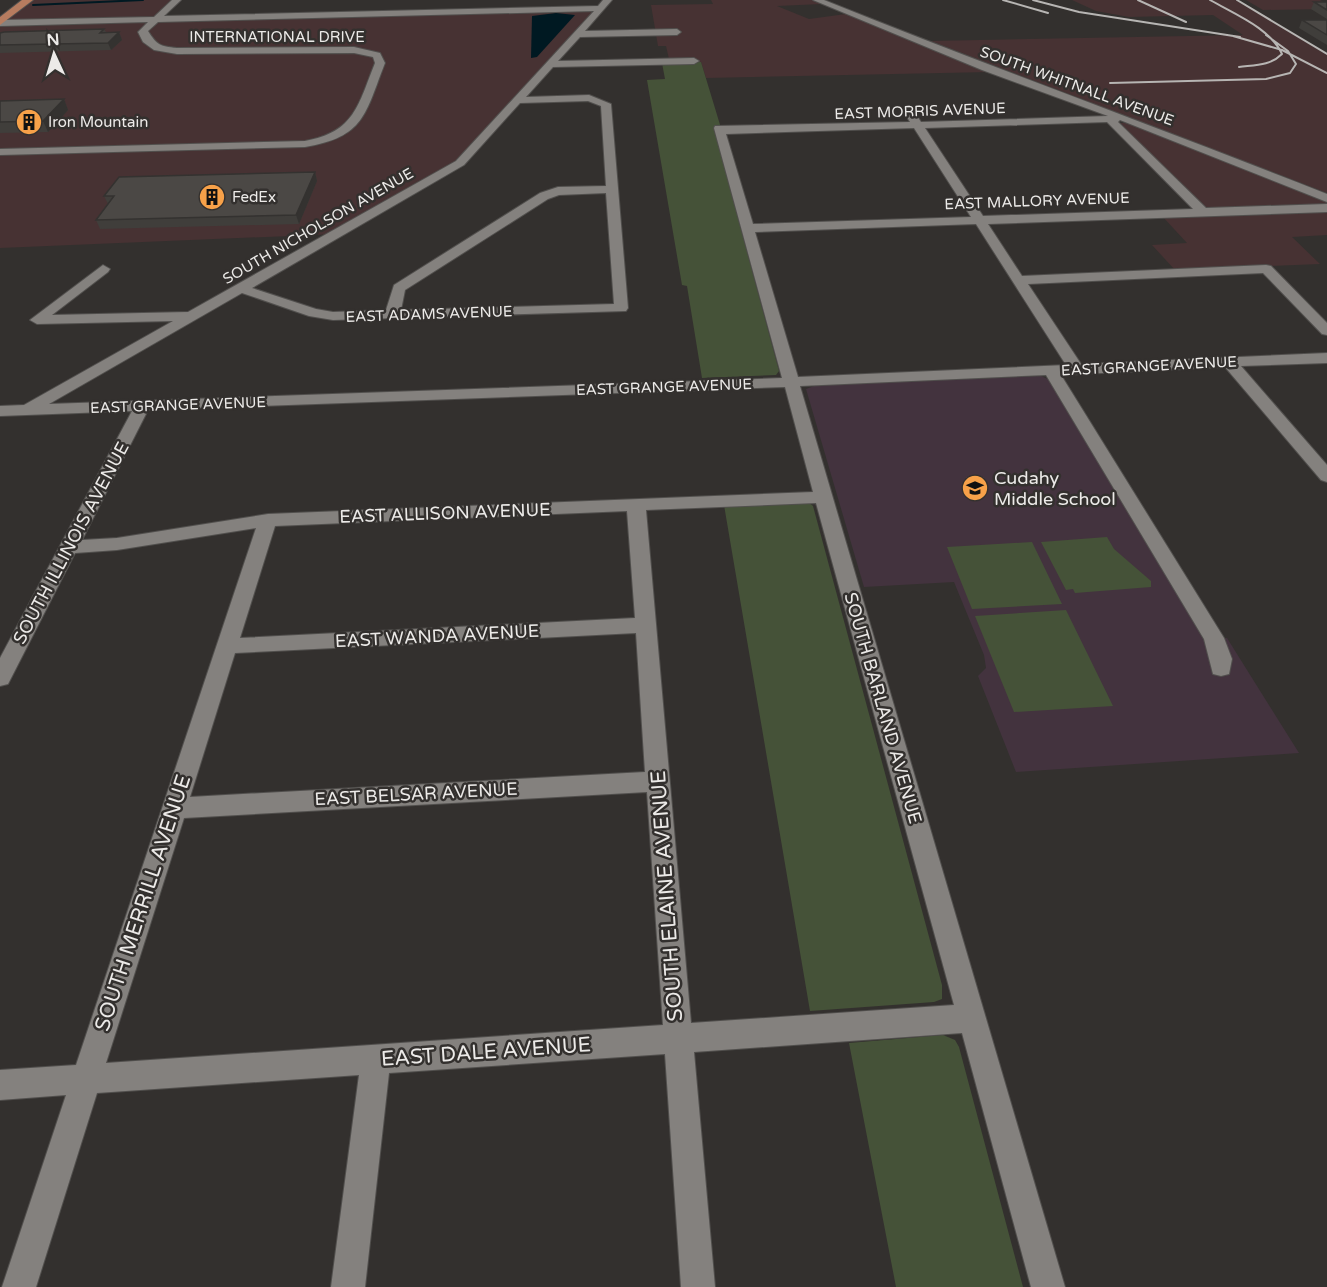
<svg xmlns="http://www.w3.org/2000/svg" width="1327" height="1287" font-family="'Varela Round',sans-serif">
  <rect width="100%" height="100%" fill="#33302e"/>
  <path fill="#473233" d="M28,0H177L161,17L601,8L460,163L337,234L0,248V22Z
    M711,0H813L822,4L777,6L809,19L846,14L990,72L706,78L701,62L669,59L666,46H658L651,5L713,4Z
    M1072,0H1236L1327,55V193L931,41L1243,35L1213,15L1129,17L1096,11Z
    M1246,0H1320L1327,4V9L1263,10Z
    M1118,123H1128L1327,200V235L1292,237L1320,264L1175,270L1152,245L1187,243L1162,216L1211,214Z"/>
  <path fill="#43333e" d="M1041,376L1050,380L1208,639L1227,638L1299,753L1016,772L978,676L986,668L984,655L954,582L864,587L806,389L817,385Z"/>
  <path fill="#455238" d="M701,62L721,128L714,129L779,371L776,375L702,378L687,286L682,285L647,80L665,79L662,63Z
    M808,502L813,506L942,985V999L934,1002L810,1011L724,505Z
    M1107,537L1114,549L1151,581V587L1075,593L1073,589L1066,590L1041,542Z
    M1032,542L1062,604L972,609L947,547Z
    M1066,610L1113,706L1014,712L975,616Z
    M943,1035L955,1040L959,1047L1023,1287H896L849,1043Z"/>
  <path fill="#001922" d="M556,13L575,15L537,57L531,58L532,16Z"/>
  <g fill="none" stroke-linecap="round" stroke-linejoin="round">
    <path stroke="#001922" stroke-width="2" d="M33,5L143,0"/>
    <g stroke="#514f4d" stroke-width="2">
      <path id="minor" d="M172,0H181L164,16L598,6L603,0H612L585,31L677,29L681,32L677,35L580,37L558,61L694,58L699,61L694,64L553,67L526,97L589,95L611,104L628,308L626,311L333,320L309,316L242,293L49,404L782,378L714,128L715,126L910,122L902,109L907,106L911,107L921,122L1108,116L982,70L813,0H824C991,67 1160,128 1327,194V202L1120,120L1118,122L1206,208L1327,204V212L988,224L1022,276L1266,265L1271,266L1327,323V335L1322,334L1263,273L1028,284L1081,364L1327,353V363L1241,366L1327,465V482L1321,480L1225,367L1061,375L1224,638L1232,659L1229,674L1221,676L1213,674L1204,639L1046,375L800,386L1065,1287H1031L962,1033L694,1052L715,1287H681L665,1054L389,1073L365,1287H331L359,1075L97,1093L36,1287H2L66,1095L0,1100V1070L76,1065L256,528L117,550L75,553L8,684L0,686V658L132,411L0,416V406L24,405L173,321L37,324L30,320L103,265L110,269L108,272L52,315L188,312L456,161L594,11L158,22L148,31C157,45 159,46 177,48L354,47L380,53L385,63C365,114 365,137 305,147L0,155V149L305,141C355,132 358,105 375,63L373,57L354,53L177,54L154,50L143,42L138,32L148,22L0,26V20L154,17ZM588,101L601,106L606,186L558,187L540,193L394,285L386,310L333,312L316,309L252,288L464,165L520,103ZM1107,122L1193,209L983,216L925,128ZM914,128L971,217L753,224L726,134ZM606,193L614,304L401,310L405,290L548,199L559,195ZM976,224L1066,365L798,377L755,232ZM785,387L813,492L268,514L117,538L82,540L148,410ZM816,503L954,1005L691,1023L646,510ZM627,511L635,618L240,638L275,526ZM636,633L645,772L190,797L235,653ZM647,792L663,1025L106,1063L184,818Z"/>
    </g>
    <g stroke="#514f4d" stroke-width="2">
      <path id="major" d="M22,0H33L0,25V17Z"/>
    </g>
    <use href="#minor" fill="#84817e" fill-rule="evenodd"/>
    <use href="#major" fill="#b67c5f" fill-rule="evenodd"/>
    <path stroke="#b7b5b3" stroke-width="2" d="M1003,0L1048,13
      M1033,0L1079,12L1240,37
      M1138,0L1186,22
      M1210,0C1234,14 1270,28 1282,54C1270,66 1255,65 1239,67
      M1237,0L1327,54
      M1233,36L1282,50L1327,73
      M1110,83L1266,79L1290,73L1296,64L1288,51L1266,35"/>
  </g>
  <path fill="#403e3b" d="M1314,2H1327V19L1311,9Z
    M1302,20H1327V45L1299,28Z
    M104,29L106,32H119L122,40L111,50L0,53V33Z
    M64,99L68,110L48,132L0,133V101Z
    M315,172L317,181L299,224L100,229L96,220L108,204L104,196Z"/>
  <path fill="#343230" d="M119,32L122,40L111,50L108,43Z
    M64,99L68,110L48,132L43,121Z
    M315,172L317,181L299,224L296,215Z"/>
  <path fill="#4b4845" stroke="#343230" stroke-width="1.5" d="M1314,2H1327V10Z
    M1302,20H1327V35Z
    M104,29L100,33L119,32L108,43L0,45V33L4,32Z
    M64,99L43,121L0,122V101Z
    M315,172L296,215L96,220L114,196H104L119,177Z"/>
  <defs>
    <g id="building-disc" transform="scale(1.35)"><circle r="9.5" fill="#f7a149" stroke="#33302e"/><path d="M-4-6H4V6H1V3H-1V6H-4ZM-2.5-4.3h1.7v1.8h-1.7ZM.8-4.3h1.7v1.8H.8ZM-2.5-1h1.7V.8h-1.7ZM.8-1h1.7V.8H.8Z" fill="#111"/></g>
    <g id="school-disc" transform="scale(1.35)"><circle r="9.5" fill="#f7a149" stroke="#33302e"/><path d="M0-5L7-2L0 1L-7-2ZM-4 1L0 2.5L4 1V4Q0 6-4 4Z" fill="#111"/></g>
  </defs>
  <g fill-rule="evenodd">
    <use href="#building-disc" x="29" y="122"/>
    <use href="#building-disc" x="212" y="197"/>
    <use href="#school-disc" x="975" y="488"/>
  </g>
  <g text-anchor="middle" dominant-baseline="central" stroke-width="5" stroke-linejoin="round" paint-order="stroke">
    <g font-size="15" fill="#eceae8" stroke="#33302e">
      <text x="277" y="37">INTERNATIONAL DRIVE</text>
      <text transform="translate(1077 86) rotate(20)">SOUTH WHITNALL AVENUE</text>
      <text transform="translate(920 111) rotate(-2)">EAST MORRIS AVENUE</text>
      <text transform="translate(1037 201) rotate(-2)">EAST MALLORY AVENUE</text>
      <text transform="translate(318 226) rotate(-30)">SOUTH NICHOLSON AVENUE</text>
      <text transform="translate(429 314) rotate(-2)">EAST ADAMS AVENUE</text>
      <text transform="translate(1149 366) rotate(-3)">EAST GRANGE AVENUE</text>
      <text transform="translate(664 387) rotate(-2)">EAST GRANGE AVENUE</text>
      <text transform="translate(178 405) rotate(-2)">EAST GRANGE AVENUE</text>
    </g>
    <g font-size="15" fill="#eceae8" stroke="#33302e" text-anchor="start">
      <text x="48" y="122">Iron Mountain</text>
      <text x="232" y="197">FedEx</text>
    </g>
    <g font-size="18" fill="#eceae8" stroke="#33302e" text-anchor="start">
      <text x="994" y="478">Cudahy<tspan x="994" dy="21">Middle School</tspan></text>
    </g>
    <g font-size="18" fill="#eceae8" stroke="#33302e">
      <text transform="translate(445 513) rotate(-2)">EAST ALLISON AVENUE</text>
      <text transform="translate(71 543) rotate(-62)">SOUTH ILLINOIS AVENUE</text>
      <text transform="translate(437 636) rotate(-3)">EAST WANDA AVENUE</text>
      <text transform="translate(883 708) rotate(74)">SOUTH BARLAND AVENUE</text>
      <text transform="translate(416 794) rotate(-3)">EAST BELSAR AVENUE</text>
    </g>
    <g font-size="21" fill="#eceae8" stroke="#33302e">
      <text transform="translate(667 896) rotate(-94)">SOUTH ELAINE AVENUE</text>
      <text transform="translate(143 903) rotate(-72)">SOUTH MERRILL AVENUE</text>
      <text transform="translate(486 1052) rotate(-4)">EAST DALE AVENUE</text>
    </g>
  </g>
  <g transform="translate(54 54) rotate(356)" stroke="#33302e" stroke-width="4.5" paint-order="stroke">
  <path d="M0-4.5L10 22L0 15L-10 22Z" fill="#eceae8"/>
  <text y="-9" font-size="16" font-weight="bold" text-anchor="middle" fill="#eceae8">N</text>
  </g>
</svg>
